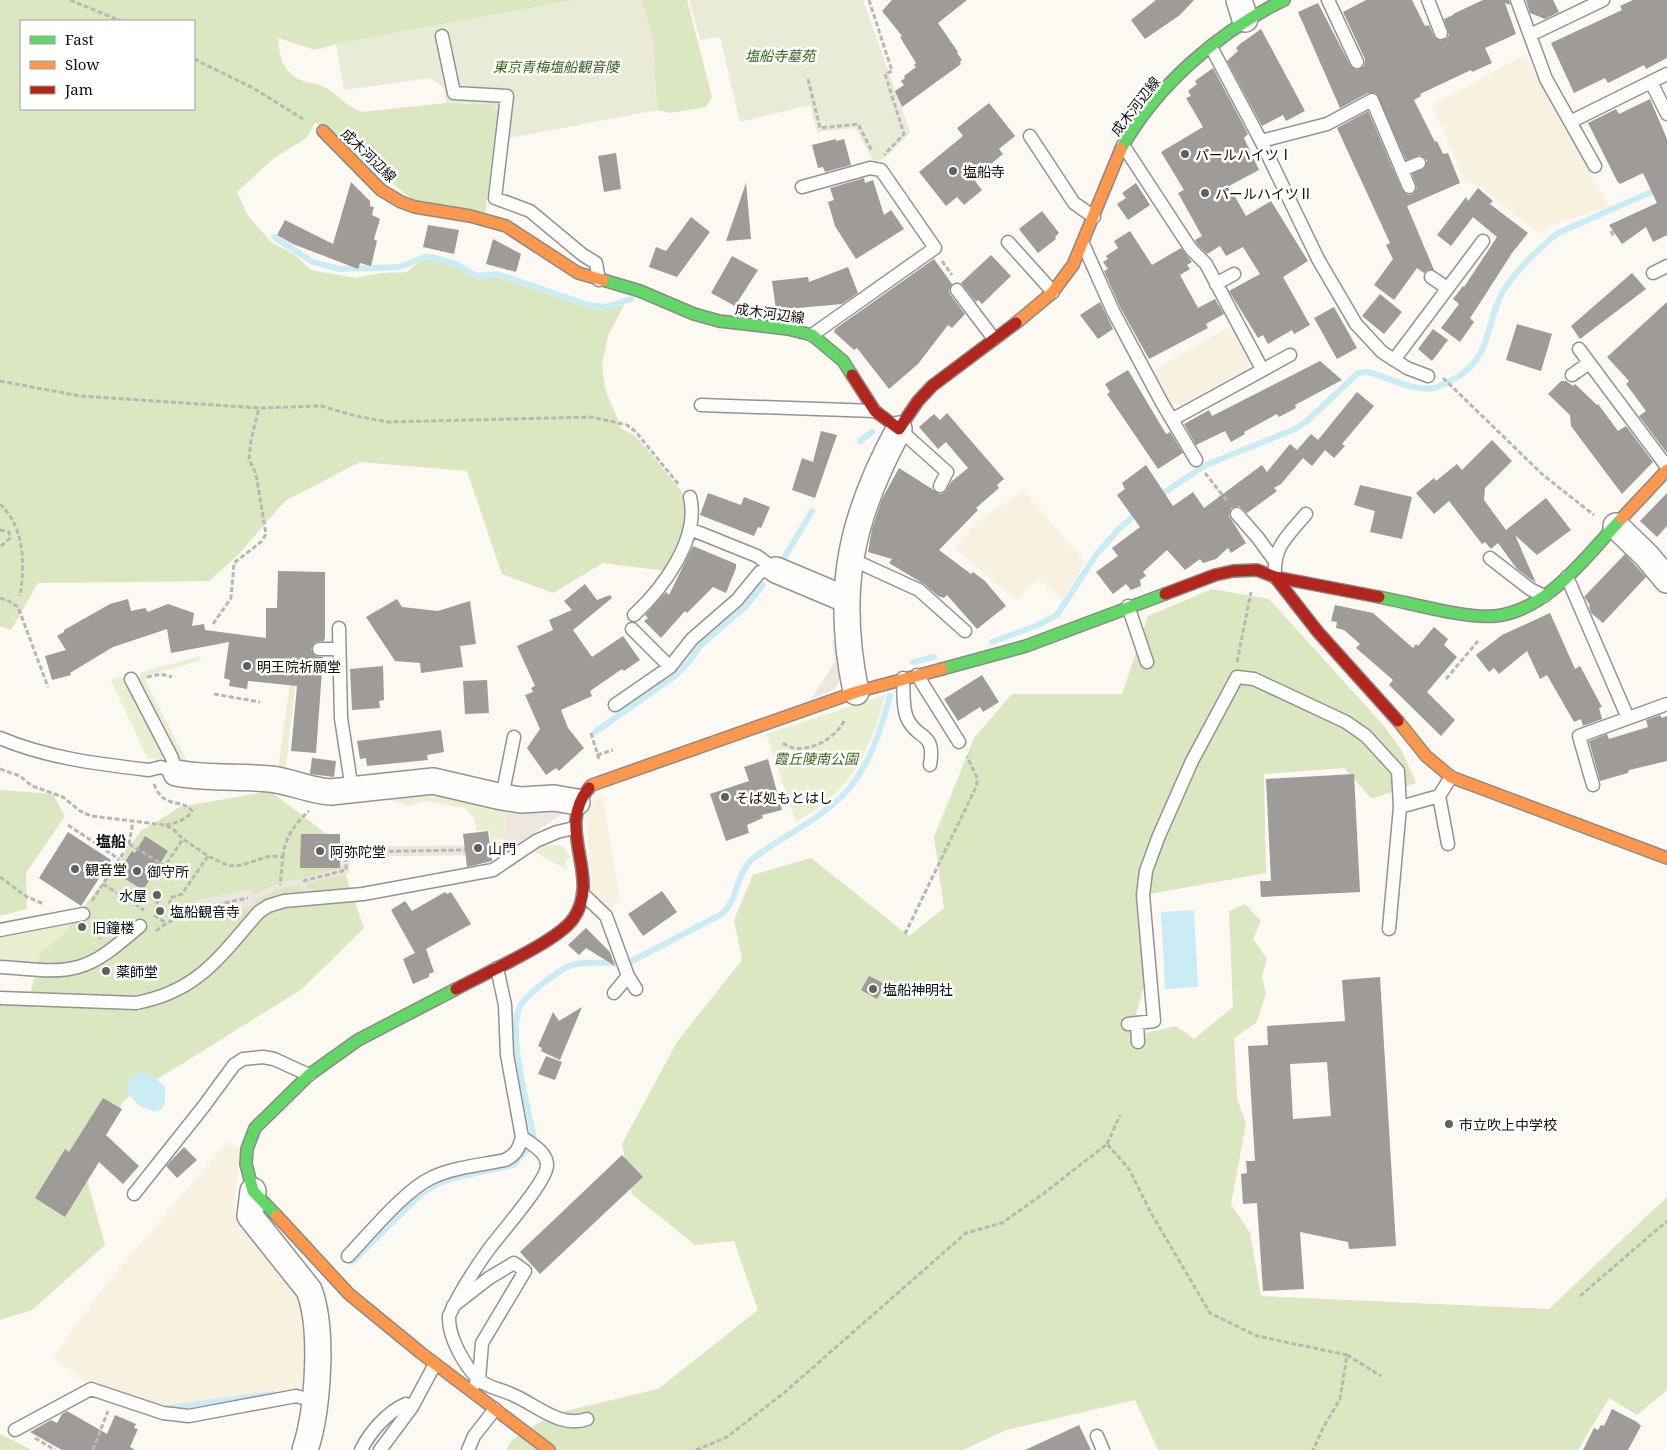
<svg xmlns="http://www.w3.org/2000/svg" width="1667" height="1450" font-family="'Noto Serif','Noto Sans JP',serif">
  <rect width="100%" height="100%" fill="#fcf8f2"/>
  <path fill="#f8f1df" d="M1525,55L1609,207L1550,225L1539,234L1477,184H1466L1432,105Z
    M1230,327L1249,361L1246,370L1180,405L1166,401L1150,371Z
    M1024,491L1085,562L1063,599L1037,579L1017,601L954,548L980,519Z
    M602,794L620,899L613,907L607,906L592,892L586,810Z
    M226,1143L241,1148L233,1208L285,1271L304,1297L309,1382L301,1390L187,1411L164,1409L86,1382L53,1358L98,1294Z"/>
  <path fill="#e9f0d2" d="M294,653L299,656L285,772L278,770Z
    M200,656L201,660L149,675L145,680L188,763L187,765L181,760L138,678L142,672Z
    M122,677L164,757L162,759L147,758L111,680Z
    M885,695C877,729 862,768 836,793C825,805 809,813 796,822L766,734Z
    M421,790L506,807V829L503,838L491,842L489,830L476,831L474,818L464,808L424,801L410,806L388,799L387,796Z
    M559,845L564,847L570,858L565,860L567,870L533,851L542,846Z
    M68,922L72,926L58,966L0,963V934Z"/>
  <path fill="#dbe7c0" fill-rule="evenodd" d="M0,0H576L336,44L315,50L278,38C279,55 283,73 301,80C309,84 318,83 326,88C339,96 347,106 361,112L446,103L493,104L498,111L485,215L417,203L315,122L307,138L274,158L237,192L248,216L272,243L294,254L311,270L356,278L381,273L407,272L422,259H433L451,264L478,278L497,276L599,310L624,305L608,336L602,364L605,389L621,428L635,436L645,447L681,491L688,506L683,530L665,571L603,563L553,593L502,574L467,471L360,462L285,501L237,556L209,581L38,583L11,630L0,626ZM21,21H194V109H21Z
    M641,0H687L712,97L706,107L670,113L657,110L652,35Z
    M1212,589L1269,599L1385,727L1402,751L1416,783L1372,799L1344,768L1264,774L1266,873L1150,894L1145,983L1129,1037L1176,1026L1194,1039L1233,1007L1229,911L1245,904L1261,921L1253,939L1267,959L1262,976L1266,994L1257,1022L1234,1038L1237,1098L1246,1124L1231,1204L1250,1233L1261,1296L1549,1309L1667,1197V1390L1637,1415L1609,1398L1578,1450H1158L1135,1400L1006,1430L963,1450H506L512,1440L553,1414L658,1389L758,1310L734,1241L695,1245L632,1194L622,1144L677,1042L742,960L734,920L753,875L811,858L909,936L944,908L934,837L974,738L1012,694H1122L1148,616Z
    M0,790L53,794L65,816L26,873L27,909L0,916Z
    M270,791L333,839L364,928L302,989L124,1100L84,1169L105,1245L32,1310L0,1320V999L30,995L40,953L62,936L141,831L180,807Z
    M0,1434L32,1450H0Z"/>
  <path fill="#eaebd6" d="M576,0H641L652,35L657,110L494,141L498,111L493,104L446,103L444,88L430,78L344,90L336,44Z
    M689,0H863L910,132L908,135L885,158L874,162L855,128L817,132L810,105L740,122L720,37L700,40Z"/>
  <path fill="#ece6de" d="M838,640L841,671L838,683L835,689L811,699L835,662L832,641Z
    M506,807L561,810L562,814L507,851L502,837L506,829Z
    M349,841L350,847L478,845L490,842L491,852L478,855L350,857L349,873L307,883L309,893H303L300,885L279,889L254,900L255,905L199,917L196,901L251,889L253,895L276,884L343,868L342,842Z"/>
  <path fill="#caecf5" d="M1194,910L1198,987L1165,989L1161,912Z
    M142,1072L153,1076L165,1087V1101L162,1109L155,1112L138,1105L126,1090C128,1080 132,1076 142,1072Z"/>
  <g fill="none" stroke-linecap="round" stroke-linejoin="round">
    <path stroke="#caecf5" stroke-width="6" d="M274,237L313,262L339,269L400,267L424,257H432L456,264L477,276L497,274L589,305L606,307L631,299
      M860,441L872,432
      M1157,497L1206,465L1295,429L1306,422L1358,373L1367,372C1387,376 1412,392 1433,388C1440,387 1448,382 1454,379C1495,356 1484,321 1505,288C1519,268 1539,248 1558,233L1667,185
      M784,558L812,511
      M992,642L1038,625L1057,615L1096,555L1119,529L1138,512
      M913,662L934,657
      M595,732L675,676L689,662L700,646L744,608L763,585
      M630,962L722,914C738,899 736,876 751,860C780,837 816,822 842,796C868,771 881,730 890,696
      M534,1138C528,1108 507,1031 520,1006C525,997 534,991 542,984C574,959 575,963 615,963
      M352,1262L421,1194L438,1184L453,1178L513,1165L528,1149
      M164,1409L273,1394"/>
  </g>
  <path fill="#9e9b98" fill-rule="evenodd" d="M892,0H967L938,23L958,52L957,53L962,60L960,62L961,64L902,107L895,91L904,85L901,81L905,78L904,76L916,67L914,65L916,63L900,37L902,36L882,11Z
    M1156,0H1194L1180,15L1145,39L1131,20Z
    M1366,0H1412L1425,26L1429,25L1434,36L1440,41L1447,38L1449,35L1444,19L1453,15V14L1483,0H1509L1510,5L1505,3L1516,34L1485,48L1492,63L1472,72L1471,70L1420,94L1421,96L1414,100L1435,142L1437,141L1443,154L1448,153L1460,183L1407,206L1434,270H1428L1424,273L1417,268L1394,300L1374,285L1393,259L1386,245L1390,243L1337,128L1368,111L1402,190L1408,195L1413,194L1417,188L1412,174L1425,168L1427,160L1420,155L1406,160L1376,93H1368L1340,108L1298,12L1318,3L1350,65L1357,70L1364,66L1365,59L1343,12Z
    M1526,0H1553L1559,12L1545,19L1530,13Z
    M1633,0H1667V58L1646,69L1644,65L1608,83L1605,78L1574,93L1551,43L1622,10L1620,6Z
    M1261,29L1305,111L1286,121L1283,115L1262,126L1227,61L1238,51L1236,48L1240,44Z
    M1213,68L1248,134L1244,138L1259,170L1229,186L1246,216L1271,201L1308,261L1283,277L1310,325L1294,334L1292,330L1268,344L1263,335L1258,338L1229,291L1260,274L1243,247L1226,256L1220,246L1207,254L1197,244L1195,240L1202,236L1178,193L1184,190L1161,152L1203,127L1186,98L1191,96L1188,91L1197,84L1195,81Z
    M1650,99L1667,139V235L1653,242L1646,227L1622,244L1609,225L1657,203L1643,173L1620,184L1617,181L1588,123L1616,109L1619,114Z
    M989,103L1015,136L999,149L1003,154L986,168L988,171L975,181L982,190L964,205L957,197L946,206L919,172L963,136L957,128Z
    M836,139V141L844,139L851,165L825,172L823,167L818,168L812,145Z
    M616,153L621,189L604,192L598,156Z
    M864,178L865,183L873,180L884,215L891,210L904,229L856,259L835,226L828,202L834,200L830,188Z
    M351,182L370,201V206L374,207L372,215L380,219L374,239L377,241L371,266L360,263L358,269L293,244L277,235L285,220L333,244Z
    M746,183L751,239L726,241Z
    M1136,183L1150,205L1128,220L1117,204L1126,198L1122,193Z
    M1478,188L1493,201L1490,204L1528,233L1512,253L1480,303L1470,318L1474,322L1460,342L1441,328L1459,304L1453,299L1463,286L1464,287L1497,237L1473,217L1451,246L1437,235L1466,197L1468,201Z
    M1042,211L1059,233L1055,237L1056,239L1038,253L1019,229Z
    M691,217L710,232L677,277L649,267L656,247L666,251Z
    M428,225L459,230L454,254L423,247Z
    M1130,231L1152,265L1181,248L1192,262L1187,265L1190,269L1180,275L1198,308L1215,299L1224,314L1206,324L1208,328L1149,359L1120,307L1104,271L1108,269L1103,262L1108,259L1106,256L1118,248L1114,241Z
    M493,239L521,254L516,272L486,264Z
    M991,255L1011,276L982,304L978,300L976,302L961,283Z
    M732,256L758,270L735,306L711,293Z
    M934,259L952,284L949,291L950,294L965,314L952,328L948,325L918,364L889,389L857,348L854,350L834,332L835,329Z
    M848,267L858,293L842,304L776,310L772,281L808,277L809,282Z
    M1632,273L1646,289L1580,339L1571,326Z
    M1380,294L1402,312L1384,334L1362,316Z
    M1100,302L1113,329L1098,339L1080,315Z
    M1667,302V453L1639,416L1646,411L1626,384L1629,381L1607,357Z
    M1334,307L1357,348L1337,359L1314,318Z
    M1517,324L1552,334L1541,371L1506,360Z
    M1433,329L1448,340L1432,361L1418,349Z
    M1320,361L1342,380L1295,405L1296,408L1279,417L1277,414L1244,432L1245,434L1231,442L1225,431L1196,445L1184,424L1209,410L1212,416Z
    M1128,370L1166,434L1170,432L1183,453L1158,469L1107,394L1110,392L1105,384Z
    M1561,381H1566L1573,386L1575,384L1597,405L1598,404L1618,431L1626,426L1653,462L1622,494L1571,426L1570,415L1548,394Z
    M1357,392L1374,406L1342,444L1345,446L1334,458L1325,450L1312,466L1303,458L1281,484L1274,488L1277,491L1247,513L1239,506L1231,508L1229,516L1246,543L1231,553L1228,548L1216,559L1203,563L1200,559L1185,570L1167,550L1143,572L1146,576L1140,580L1141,586L1131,590L1126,584L1113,594L1096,572L1118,556L1112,548L1140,527L1117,495L1125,489L1122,483L1146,465L1173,506L1193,492L1204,508L1262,465L1267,472L1290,444L1297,450L1311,434L1318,440Z
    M947,413L1004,479L997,485L999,488L976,508L978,510L939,550L971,574L973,572L985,581L1006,606L977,629L947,595L944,598L938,596L924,584L889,563L892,559L868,552L872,529L882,499L899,468L940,494L945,492L951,482L968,468L946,442L938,449L919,427L934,414L940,420Z
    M821,431L837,435L815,498L792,490L802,458L813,462Z
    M1492,440L1512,461L1485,488L1484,500L1506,530L1546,498L1571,530L1537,555L1515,535L1536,583L1517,569L1498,543L1491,549L1485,542L1482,544L1449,501L1434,514L1416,493L1434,478L1436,481L1457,464L1462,470Z
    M1360,485L1412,497L1402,539L1370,532L1375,511L1354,505Z
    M708,493L741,505L744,497L770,507L761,528L758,527L754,536L700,515Z
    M1667,493V526L1657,537L1640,521Z
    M693,546L736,564V568L726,593L713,587L687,613L685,611L661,638L644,621L648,618L645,615L666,592L669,595Z
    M1625,554L1646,577L1603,623L1591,613L1589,606L1590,605L1584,597Z
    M278,571L325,572V637L324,641L315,642L311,649L315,656L323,657L316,753L291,751L297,686L248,681L247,689L229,686L230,680L224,678L229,642L171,653L167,629L113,647L70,673L71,675L52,680L45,656L66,650L57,636L64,632V630L110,604L128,599L131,611L145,608L148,612L168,604L194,613L192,626L204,624L205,630L266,638V608H277Z
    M585,584L597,600L610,595L612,598L573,630L592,657L623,636L640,660L624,671L622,669L590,691L592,696L561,710L568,728L584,748L559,771L556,768L546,775L527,748L540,729L525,695L533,692L531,688L535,686L517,646L553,630L549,620L572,610L564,601Z
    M397,599L402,607L438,611L470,601L476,644L460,646L463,667L421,673L420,663L395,661L366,617Z
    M1335,605L1373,613L1413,648L1416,644L1418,646L1434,627L1448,639L1444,645L1457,657L1427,692L1455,720L1441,736L1389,685L1393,680L1356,648L1360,644L1344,630L1336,628L1337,622L1331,621Z
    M1550,613L1575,669L1580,666L1602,707L1599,708L1602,719L1583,726L1581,719L1574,722L1547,675L1540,679L1527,651L1499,674L1494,668L1489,672L1476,655L1502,635Z
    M383,666L384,700L379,701L380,708L352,710L350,669Z
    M982,675L999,702L983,712L980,707L958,721L944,699Z
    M487,680L489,713L465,714L463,681Z
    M1660,715L1662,718L1667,716V761L1629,770L1628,773L1600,781L1589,741L1607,734L1609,739L1648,727L1646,720Z
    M441,730L444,752L427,755L428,760L367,766L366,758L360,759L357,741Z
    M312,758L336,761L334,777L310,774Z
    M768,759L782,810L762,815L763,818L747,825L749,833L726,841L710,794L749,781L744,767Z
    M1354,774L1360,892L1261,897L1260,881H1271L1266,779Z
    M488,831L492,861L467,867L463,834Z
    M68,832L111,860L81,906L39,878Z
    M301,834H340V868H300Z
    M145,836L168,851L143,890L117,874L132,851L135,853Z
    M662,891L677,912L643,936L628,914Z
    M445,892L447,894L451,892L471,924L426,949L434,972L429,974V977L413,984L403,959L415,953L391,910L405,901L412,911Z
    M586,928L610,952L615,966L586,948L579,955L568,945Z
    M869,976L885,984L877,999L861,990Z
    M1380,977L1396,1246L1349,1249L1348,1242L1300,1232L1304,1289L1263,1291L1257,1203L1243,1204L1241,1174L1247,1173L1246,1161H1255L1248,1046L1268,1045L1267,1026L1345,1021L1342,980ZM1327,1062L1331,1116L1293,1119L1290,1064Z
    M582,1007L560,1060L541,1051L542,1048L538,1046L553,1012L559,1021Z
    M546,1056L562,1062L555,1080L538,1074Z
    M103,1098L122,1109L106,1135L139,1166L123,1184L99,1162L65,1217L35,1198L65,1149L69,1152Z
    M184,1147L197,1160L177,1178L166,1166Z
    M622,1155L643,1177L540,1274L520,1252Z
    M1612,1409L1637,1422L1641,1426L1628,1450H1583L1594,1428L1598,1430L1601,1425L1604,1426Z
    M67,1411L107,1434L115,1415L136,1424L134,1428L138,1429L130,1447L135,1450H62L30,1432L51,1420L57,1423L62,1414Z
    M1079,1425L1091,1450H1025Z"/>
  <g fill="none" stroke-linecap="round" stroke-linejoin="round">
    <g stroke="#959391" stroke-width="15">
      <path id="lane" d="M1328,0L1357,62
        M1428,0L1441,33
        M1517,0L1546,79L1595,166
        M1530,35L1603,0
        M442,36L454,93L507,96L495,198L530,211L583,255L596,263L599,280
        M1211,47L1261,141L1318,259L1356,324L1382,352L1407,368L1428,376
        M1651,82L1667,114
        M1570,122L1667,74
        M1030,136L1074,203L1094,217
        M1261,141L1327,124L1372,100L1409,187
        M1123,145L1191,249L1206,264L1262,369
        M1402,170L1419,163
        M802,187L870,168L881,170L935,248L812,335
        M1008,242L1053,292
        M1084,246L1113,311L1162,403L1196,460
        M1653,273L1667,266
        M1431,277L1447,288
        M1216,284L1234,274
        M957,290L994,339
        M1579,349L1667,467
        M1394,360L1483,241
        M1572,375L1589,363
        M701,405L875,411
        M1173,419L1290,355
        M899,429L947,472L940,486
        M1237,514L1258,538L1274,560
        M690,529L757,556L776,570
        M849,558L919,590L965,631
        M1490,558L1530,589L1544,596
        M1275,577C1273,546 1287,537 1306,514
        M1567,577L1628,718
        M1128,606L1147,662
        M634,615C663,588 700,539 690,497
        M339,628L341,718L352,790
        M632,629L670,667
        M319,649H339
        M917,675L959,742
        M903,678C904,691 902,706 907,718C917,741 936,730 930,765
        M131,679L172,758L176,773
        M615,705L670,667L692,639L737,600L760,572L776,570
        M0,738C47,758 98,764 149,770L161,767L176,773
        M1593,785L1579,736L1667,704
        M502,797L514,737
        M1400,807L1439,796
        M1448,844L1439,796L1451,777
        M583,894L606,916L628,976L614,993
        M0,930L83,914
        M0,967C25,968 54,974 78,967C101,961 122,941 140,926
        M628,976L636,989
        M0,998L136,1003C199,991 220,956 259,912L268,906L284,901L363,894L493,870L536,841L557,832L574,828
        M1137,1023L1138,1042
        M1128,1024L1154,1021L1143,895L1146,871L1158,838L1192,761L1237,677L1254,679L1346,722L1366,736L1398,771L1400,807L1389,929
        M134,1194L204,1106L234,1065L243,1059L263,1057L274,1059L309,1075
        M348,1256C370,1233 404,1191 431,1178C453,1167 482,1165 505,1160C516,1155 519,1148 522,1137L507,1055L505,1005L497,968
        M453,1306L489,1278L514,1263L525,1271L482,1343L479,1380C489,1388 500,1389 511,1394C536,1404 560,1429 587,1419
        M476,1383L479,1380C464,1365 448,1337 449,1316C459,1293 474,1270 489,1249C500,1234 548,1180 547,1165C547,1152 531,1144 522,1137
        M15,1430L91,1389L163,1413L189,1416L296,1396L314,1401
        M1097,1436L1103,1450
        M361,1450C370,1432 387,1412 406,1404L412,1407
        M380,1450L412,1407L435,1364
        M468,1450L474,1436L495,1409"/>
    </g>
    <g stroke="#959391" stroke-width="28">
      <path id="street" d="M1239,0L1245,19
        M1616,526L1647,556L1667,580
        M776,570L845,599
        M856,692C835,591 850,519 899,429
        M176,773C208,779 239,776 270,779C291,781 310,791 331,792L433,781L502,797L521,800L554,798L577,802
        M253,1191L250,1216L309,1290C324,1329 318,1411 305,1450"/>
    </g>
    <g stroke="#8c8a87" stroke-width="14">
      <path id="fast" d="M1121,149C1157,85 1218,32 1284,0
        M603,280L640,291L694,314L719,321L788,329L812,335L843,361L852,375
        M1379,597C1410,603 1466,619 1495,616C1548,611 1588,554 1622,518
        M942,669L1026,646L1165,594
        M277,1216L253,1191L246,1164L247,1149L255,1128L309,1075L358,1040L456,989"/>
    </g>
    <g stroke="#8c8a87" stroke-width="14">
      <path id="slow" d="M323,131L381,190L401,202L415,207L470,216L506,226L578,273L603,280
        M1016,323L1052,293L1073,265L1121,149
        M1622,518L1667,470
        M1398,721L1426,756L1451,777L1667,858
        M589,788L592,785L856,692L942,669
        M277,1216L349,1294L421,1353L549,1450"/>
    </g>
    <g stroke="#8c8a87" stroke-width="14">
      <path id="jam" d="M852,375L875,411L899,429L918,401L932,386L1016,323
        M1275,577L1318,632L1398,721
        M1165,594L1215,575L1233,571L1257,570L1275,577L1379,597
        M456,989C483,974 557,942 573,919C603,877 554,829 589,788"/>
    </g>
    <path stroke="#b8b7b6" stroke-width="3" stroke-dasharray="5 2.5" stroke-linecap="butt" d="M70,0L121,21
      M869,0L892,71L885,74L904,134L884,155
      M194,59L253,88L303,119
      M808,79L820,128L858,124L872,151
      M1611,231L1614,237
      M942,261L952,275
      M1443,378L1543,475L1594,515
      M0,381L80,396L259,408L321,406L356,416L388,422L592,417L627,425L636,432L679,485
      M1205,473L1227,501
      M0,504C25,527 25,565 20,596
      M0,530L9,532L10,538L0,547
      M0,598L9,601L18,607L48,687
      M213,624L231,598L234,563L261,542L266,534L256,474L249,459L251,440L259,408
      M1237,662L1251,592
      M147,677L161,674L172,677
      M1446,679L1478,641
      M214,694L260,702
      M591,733L599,759
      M783,743C801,758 835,740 844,721
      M597,755L613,750
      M0,769L20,776L32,786L63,797L80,811L91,816L165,825L173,829L183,839L208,856L229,866L242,865L270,856L283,857L280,885
      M154,784C163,810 183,798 192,811C187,820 175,823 166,825
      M68,825L119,859
      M129,844L165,866L183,839
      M490,847L501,844
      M283,857C284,839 295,823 309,811
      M0,877L27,897L44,904
      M303,881L346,870V852L465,850
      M103,884L144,910
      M157,899V917
      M92,901L129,844L133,821
      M154,915L166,923
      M177,918L170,904V898L182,894L208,856
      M97,923L100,939
      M156,931C182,910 215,905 248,898
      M905,934L977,785V778L967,756
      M1107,1144L1120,1115
      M1580,1296L1667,1221
      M1347,1355L1381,1376
      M35,1438L55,1450
      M93,1450L108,1411
      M696,1450L727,1437L785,1392L966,1233L1002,1223L1043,1194L1107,1144L1129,1169L1151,1213L1210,1313L1257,1336L1347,1355L1340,1399L1323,1428L1313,1450"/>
    <use href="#lane" stroke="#fffefd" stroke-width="12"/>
    <use href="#street" stroke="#fffefd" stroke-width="25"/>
    <use href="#fast" stroke="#63d668" stroke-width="11"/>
    <use href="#slow" stroke="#ff974d" stroke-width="11"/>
    <use href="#jam" stroke="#b3261e" stroke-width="11"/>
  </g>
  <g fill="#61605e" stroke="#fff" stroke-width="2">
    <circle cx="1185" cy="154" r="5"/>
    <circle cx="953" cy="171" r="5"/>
    <circle cx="1205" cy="193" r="5"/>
    <circle cx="247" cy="666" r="5"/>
    <circle cx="725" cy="797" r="5"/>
    <circle cx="478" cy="848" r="5"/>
    <circle cx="320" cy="851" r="5"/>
    <circle cx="75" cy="869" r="5"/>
    <circle cx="137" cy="871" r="5"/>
    <circle cx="157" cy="895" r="5"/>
    <circle cx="160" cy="911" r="5"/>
    <circle cx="82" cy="927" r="5"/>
    <circle cx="106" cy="971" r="5"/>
    <circle cx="873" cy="989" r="5"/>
    <circle cx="1449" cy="1124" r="5"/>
  </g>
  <g text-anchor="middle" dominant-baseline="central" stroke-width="5" stroke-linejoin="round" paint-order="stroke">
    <g font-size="14" font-style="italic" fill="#38651e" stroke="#fff">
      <text x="780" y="55">塩船寺墓苑</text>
      <text x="556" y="66">東京青梅塩船観音陵</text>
      <text x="816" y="758">霞丘陵南公園</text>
    </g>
    <g font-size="14" fill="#0e0e0e" stroke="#fff">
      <text transform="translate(1135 106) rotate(-52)">成木河辺線</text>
      <text transform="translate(369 155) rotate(44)">成木河辺線</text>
      <text transform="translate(770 313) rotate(8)">成木河辺線</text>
    </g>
    <g font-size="14" fill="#0e0e0e" stroke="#fff" text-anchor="start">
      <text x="1195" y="154">パールハイツⅠ</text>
      <text x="963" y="171">塩船寺</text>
      <text x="1215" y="193">パールハイツⅡ</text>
      <text x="257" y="666">明王院祈願堂</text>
      <text x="735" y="797">そば処もとはし</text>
      <text x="488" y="848">山門</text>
      <text x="330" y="851">阿弥陀堂</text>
      <text x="85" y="869">観音堂</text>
      <text x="147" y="871">御守所</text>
      <text x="147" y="895" text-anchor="end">水屋</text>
      <text x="170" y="911">塩船観音寺</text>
      <text x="92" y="927">旧鐘楼</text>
      <text x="116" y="971">薬師堂</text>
      <text x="883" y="989">塩船神明社</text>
      <text x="1459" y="1124">市立吹上中学校</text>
    </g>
    <g font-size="15" font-weight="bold" fill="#0e0e0e" stroke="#fff">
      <text x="111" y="841">塩船</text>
    </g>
  </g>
  <rect x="20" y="20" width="175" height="90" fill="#ffffff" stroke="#9f9f9f"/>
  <rect x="30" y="36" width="25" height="8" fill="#63d668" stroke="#9f9f9f"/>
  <text x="65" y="45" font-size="15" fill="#0e0e0e">Fast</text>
  <rect x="30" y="61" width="25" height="8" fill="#ff974d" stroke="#9f9f9f"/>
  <text x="65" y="70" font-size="15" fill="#0e0e0e">Slow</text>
  <rect x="30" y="86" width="25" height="8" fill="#b3261e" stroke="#9f9f9f"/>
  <text x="65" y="95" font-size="15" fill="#0e0e0e">Jam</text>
</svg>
